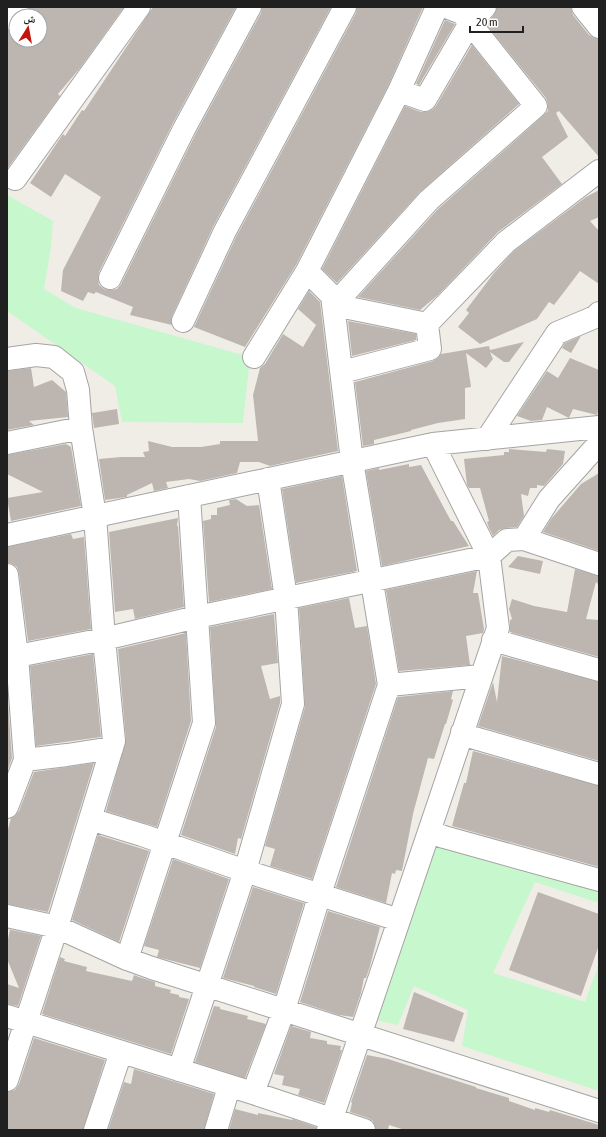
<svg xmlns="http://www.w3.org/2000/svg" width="606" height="1137" font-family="'Asap Condensed','Noto Naskh Arabic',sans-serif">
  <rect width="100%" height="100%" fill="#f0ede7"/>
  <path fill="#c7f7cd" d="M7,195L53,221L51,247L44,289L76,308L250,357L243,423L122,422L115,386L7,311Z
    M434,835L599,889V903L535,882L493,973L585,1002L599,963V1091L462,1046L468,1010L414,986L398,1025L371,1019Z"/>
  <path fill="#bdb6b0" d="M29,7H124L80,68L58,94L60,96L7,169V30H11L16,27V40H40V16H26L29,10Z
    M153,7H236L173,123L99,272L98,278L99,285L104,289L110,290L117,289L121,284L195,135L261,13L262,7H331L214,225L172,316L171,322L172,325L130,315L133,307L96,292L94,294L88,292L83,301L61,291L63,270L101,197L65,174L51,197L30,183L63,134L65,136L82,110L84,111Z
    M357,7H423L388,86L296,265L245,347L194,327L236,237L356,13Z
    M497,7H571L573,15L589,35L594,38L599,39V157L559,111L556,113L568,137L542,157L562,184L498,232L438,295L420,310L358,297L438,209L544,115L548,111V104L546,98L486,24L494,15Z
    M445,20L455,24L419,85L416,84Z
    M472,45L519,104L420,192L337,283L322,269L405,106L421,112H427L432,110L436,106Z
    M599,190V217L590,221L599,231V284L580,271L554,305L549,302L537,319L480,344L458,327L469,313L466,310L494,273L514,251L586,197Z
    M309,291L320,302L338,451L270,466L259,462H240L237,473L200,481L189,479L166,482L168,488L154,491L152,483L127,495V497L105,500L99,459L121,457H145L143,452L149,451L148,441L172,447H201L220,444V441H258L253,395L260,368L265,364L283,334L303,347L316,325L298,309Z
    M348,321L416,334V340L352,356Z
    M581,336L571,353L562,348L565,343Z
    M524,342L509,362H504L490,352L493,359L486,368L466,353L471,387L465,388V419L438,423L411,430V431L374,440V444L363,446L355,382L433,361L438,358L441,354L489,346L490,350Z
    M570,358L599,370V405L597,415L573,409L569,418L547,407L542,420L531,421L517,416L547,371L558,378Z
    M31,368L34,387L52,380L66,392L68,417L29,421L34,425L7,430V371Z
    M117,409L119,424L94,428L92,413Z
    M66,444L71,447L81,506L11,521L7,498L43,492L7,474V455Z
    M509,449L546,452L547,449L565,451L563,464L544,486L537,485V488H530L528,496L521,494L524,516L517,527L506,528L499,530L493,536L489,528L487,522L489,521L480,488H469L467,485L464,459L504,455V452H509Z
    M409,464V467L421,465L451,521H453L469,546L382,566L366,471L379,468V470Z
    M599,473V551L543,532L551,519L581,484Z
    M342,476L357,571L296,583L282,489Z
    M236,499L247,506L259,505L272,589L209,602L203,521L211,519V515H217V508L230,505L229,500Z
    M178,518L177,526H178L184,607L135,619L133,609L115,612L109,532Z
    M71,534L73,539L84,537L91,629L28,641L19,573L17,567L12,564L7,563V547Z
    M518,556L543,561L540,574L508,567Z
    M575,569L599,576V585L596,582L586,619L599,620V657L510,632V620L512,619L509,609L512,599L534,606L567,612Z
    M477,571L473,593H478L484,629L483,633L466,636L470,665L399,671L386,590Z
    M349,598L355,628L367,626L376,684L312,879L270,866L275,849L265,846L305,707L299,608Z
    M274,614L278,663L261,666L270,699L280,696V703L241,839L238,838L235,854L181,835L216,727L210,627Z
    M186,633L191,721L157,827L106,811L126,740L118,649Z
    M93,654L101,737L36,746L30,666Z
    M502,656L599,682V761L478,726L493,682L497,702Z
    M7,689L12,758L7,772Z
    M453,691L451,699L453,700L446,724H445L434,759L428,758L413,814L402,871L396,870L395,874L392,873L386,903L336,887L398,697Z
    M473,751L599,786V867L452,826L464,783H466Z
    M94,763L48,912L7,904V833L11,818L15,816L19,811L34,772Z
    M98,835L149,851L119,942L72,920Z
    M173,859L229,879L200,968L157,957L159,950L144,946Z
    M253,887L304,903L276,994L254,987V986L223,978Z
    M538,892L599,914V945L581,996L509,970Z
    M328,911L380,927L370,966L366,978H364L361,993L353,1017L339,1015L300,1002Z
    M7,929L41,936L18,1006L7,1004V984L19,988L7,959V944L10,930Z
    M60,957L65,959L64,961L87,967L86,971L132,981L134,975L139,977L155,982V986L171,990L170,993L179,995V997L189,999L171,1054L42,1014Z
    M414,992L464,1013L454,1042L403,1029Z
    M214,1006L220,1007V1009L248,1016L247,1019L266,1024L245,1078L195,1062Z
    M291,1026L311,1032L310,1038L327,1041V1044L341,1046L340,1050H342L324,1103L298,1095L300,1089L282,1085L284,1076L274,1074Z
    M34,1038L105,1060L83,1130H7V1092L15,1090L19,1084Z
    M367,1055L388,1059L476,1087V1088L509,1098V1101L535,1110V1108L549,1112L550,1110L599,1125V1130H405L389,1125L388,1130H376L373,1121L368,1118L350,1112L352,1103L351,1102Z
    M134,1069L214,1094L204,1130H108L124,1082L131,1084Z
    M235,1109L258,1115V1113L292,1120L293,1119L316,1127V1130H229Z"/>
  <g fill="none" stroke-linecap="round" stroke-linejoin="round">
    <g stroke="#a4a4a4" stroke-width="24">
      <path id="minor" d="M583,7L599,27
        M7,18L17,7
        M399,91L425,100L470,23L485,7
        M15,179L139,7
        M110,278L184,129L250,7
        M334,305L429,200L536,106L462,13L446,7
        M334,305L427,324
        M183,321L225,231L345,7
        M254,357L307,271L399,91L437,7
        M7,359L36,355L54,357L73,372L78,390L81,428L95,516L104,639L114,741L57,927L7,1080
        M342,372L430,349L427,324L506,242L599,171
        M487,439L557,333L595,317L599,313
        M7,443L81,428
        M7,535L433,444L599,427
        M524,539L599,564
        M7,575L17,656L25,760L7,807
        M493,640L599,670
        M7,658L104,639L197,617L489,556L507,540L524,539L549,499L593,450L599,446
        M389,685L481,676
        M462,732L471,737L599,774
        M25,760L67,755L112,748
        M90,819L142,835L245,871L399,920
        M429,832L444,837L599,880
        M7,916L57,927L127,959L152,968L599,1111
        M127,959L204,723L189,496
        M7,1016L253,1093L364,1130
        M179,1070L245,871L293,704L286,598L268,479
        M253,1093L284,1010L320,894L389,685L352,461L332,296L307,271
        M95,1130L121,1052
        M216,1130L229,1087
        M328,1130L498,628L489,556L433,444"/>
    </g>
    <use href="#minor" stroke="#fff" stroke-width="22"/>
  </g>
  <rect width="606" height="1137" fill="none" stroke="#202020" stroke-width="16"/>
  <g transform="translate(28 28) rotate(11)"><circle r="19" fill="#ffffff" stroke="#a6a6a6"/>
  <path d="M0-3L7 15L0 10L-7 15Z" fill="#c5140b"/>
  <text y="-6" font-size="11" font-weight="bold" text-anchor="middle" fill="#202020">ش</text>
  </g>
  <path d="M470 26v6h53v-6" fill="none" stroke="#202020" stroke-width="2"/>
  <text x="476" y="26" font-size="12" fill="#202020" stroke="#ffffff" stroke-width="3" paint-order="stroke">20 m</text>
</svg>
